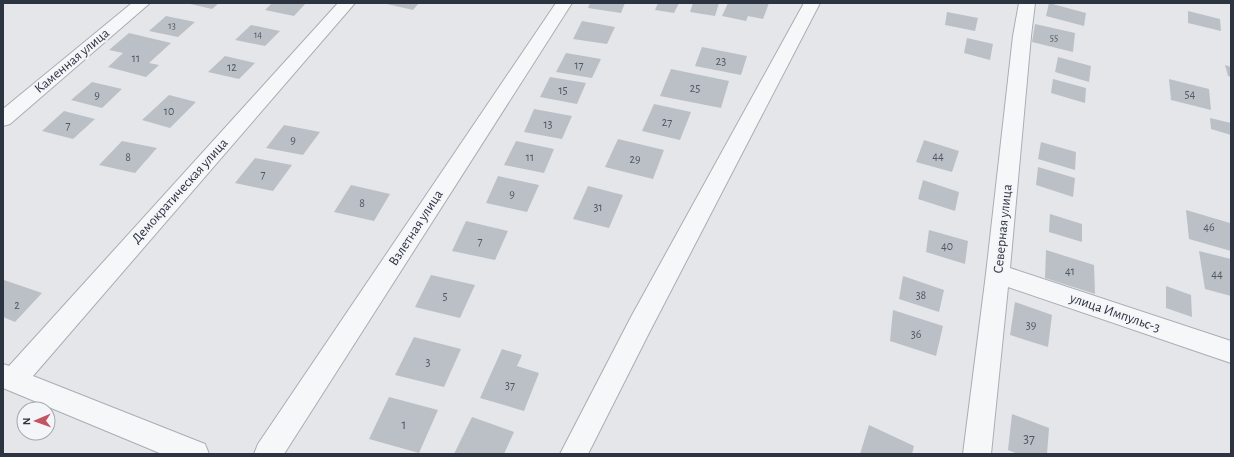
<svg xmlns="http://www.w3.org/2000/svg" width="1234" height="457" font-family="'Alegreya Sans',sans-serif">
  <rect width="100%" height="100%" fill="#e4e6ea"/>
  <path fill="#bbc0c7" d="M186,3H219L212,9Z
    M272,3H306L294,16L265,10Z
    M388,3H419L413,10L387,4Z
    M590,3H625L621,13L588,8Z
    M658,3H679L674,13L655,10Z
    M693,3H719L715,16L690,12Z
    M728,3H769L763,19L748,16L746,21L722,16Z
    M1049,3L1086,13L1084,26L1046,16Z
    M1188,11L1220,19L1221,31L1188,23Z
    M947,12L978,18L975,31L945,25Z
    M166,16L195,22L178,37L149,31Z
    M582,21L615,27L607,44L573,39Z
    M1035,24L1075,33L1073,52L1032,42Z
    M251,25L280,31L265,46L235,40Z
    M129,33L171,43L149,63L159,65L146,77L108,67L123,53L109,50Z
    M967,38L993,44L990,60L964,53Z
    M702,47L747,56L741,75L695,66Z
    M566,53L601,59L592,78L556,72Z
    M225,56L255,63L239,79L208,72Z
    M1058,57L1091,66L1089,82L1055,72Z
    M1225,65L1231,67V77L1228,76Z
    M671,69L729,81L721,108L660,96Z
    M550,77L586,83L577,104L540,97Z
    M1053,79L1086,88L1085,103L1051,93Z
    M1169,79L1209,89L1211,110L1171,100Z
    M92,82L122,89L102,108L71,100Z
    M169,95L196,102L170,128L142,120Z
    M654,104L691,112L680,140L642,131Z
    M534,109L572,116L562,139L524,132Z
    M64,111L95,119L73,139L42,131Z
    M1210,118L1231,123V135L1211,129Z
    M284,125L320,132L303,155L266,148Z
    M618,139L664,150L653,179L605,167Z
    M924,140L959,151L952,172L916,162Z
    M122,141L157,148L135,173L99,165Z
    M516,141L554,149L544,173L504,165Z
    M1041,142L1076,152L1075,170L1038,159Z
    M255,158L292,165L273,191L235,183Z
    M1038,167L1075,178L1073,197L1036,185Z
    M498,176L539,185L527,212L486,203Z
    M923,180L959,192L955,211L918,199Z
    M351,185L390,194L374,221L334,212Z
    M588,186L623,195L609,228L573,219Z
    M1186,210L1230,223L1231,251L1189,239Z
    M1050,214L1082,224V242L1049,232Z
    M466,221L508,231L495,260L452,251Z
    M929,230L968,241L965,264L926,252Z
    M1046,250L1094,265L1095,294L1045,278Z
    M1199,251L1231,259V296L1205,289Z
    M431,275L475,285L460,318L415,307Z
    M903,276L944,290L939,312L899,299Z
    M4,280L42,293L15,322L3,317Z
    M1166,286L1191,295L1192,317L1166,308Z
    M1015,302L1052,315L1048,347L1010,335Z
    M893,310L943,326L936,356L890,341Z
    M414,337L461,349L444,387L395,375Z
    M502,349L522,355L517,366L539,373L524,411L480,398Z
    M389,397L438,410L419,453L369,439Z
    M1012,414L1049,428L1047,454H1018L1008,450Z
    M472,417L514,432L504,454H454Z
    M869,425L914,446L912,454H860Z"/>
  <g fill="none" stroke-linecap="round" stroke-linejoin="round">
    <g stroke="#a9adb4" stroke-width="2">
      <path id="minor" d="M132,3H150L10,124L3,126V109Z
        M338,3H355L33,376L205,444L209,454H162L3,388V364L9,366Z
        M556,3H572L284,454H254L258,444Z
        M804,3H820L649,333L588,454H560L631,317Z
        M1019,3H1035L1031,36L1010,268L1231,341V363L1008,287L991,454H963L986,274L1013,36Z"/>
    </g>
    <use href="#minor" fill="#f6f7f9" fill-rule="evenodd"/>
  </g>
  <g text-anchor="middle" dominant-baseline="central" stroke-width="4" stroke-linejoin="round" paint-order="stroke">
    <g font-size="10" fill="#505762">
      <text x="172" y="26">13</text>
      <text x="258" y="35">14</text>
      <text x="1054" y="38">55</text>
    </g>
    <g font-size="12" fill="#505762">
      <text x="136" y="58">11</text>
      <text x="721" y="61">23</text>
      <text x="579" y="65">17</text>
      <text x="232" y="67">12</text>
      <text x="695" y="88">25</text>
      <text x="563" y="90">15</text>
      <text x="1190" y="94">54</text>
      <text x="97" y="95">9</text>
      <text x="169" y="111">10</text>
      <text x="667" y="122">27</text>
      <text x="548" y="124">13</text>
      <text x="68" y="125">7</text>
      <text x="293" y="140">9</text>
      <text x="938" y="156">44</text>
      <text x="128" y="157">8</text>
      <text x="530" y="157">11</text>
      <text x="635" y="159">29</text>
      <text x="263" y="174">7</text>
      <text x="512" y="194">9</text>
      <text x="362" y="203">8</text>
      <text x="598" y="207">31</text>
      <text x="1209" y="227">46</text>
      <text x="480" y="241">7</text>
      <text x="947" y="246">40</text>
      <text x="1070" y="271">41</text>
      <text x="1217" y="274">44</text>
      <text x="921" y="295">38</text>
      <text x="445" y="296">5</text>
      <text x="17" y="305">2</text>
      <text x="1031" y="325">39</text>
      <text x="916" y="334">36</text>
      <text x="428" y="362">3</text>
      <text x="510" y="385">37</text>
    </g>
    <g font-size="14" fill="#2d3441" stroke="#f3f5f8">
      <text transform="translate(72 61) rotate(-40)">Каменная улица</text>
      <text transform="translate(180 191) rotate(-48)">Демократическая улица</text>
      <text transform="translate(416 228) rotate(-57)">Взлетная улица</text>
      <text transform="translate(1003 229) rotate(-84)">Северная улица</text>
      <text transform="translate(1115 313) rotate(19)">улица Импульс-3</text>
    </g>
    <g font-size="14" fill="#505762">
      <text x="404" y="425">1</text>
      <text x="1029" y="439">37</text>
    </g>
  </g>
  <rect width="1234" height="457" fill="none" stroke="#2d3441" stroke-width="8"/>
  <g transform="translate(36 421) rotate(268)"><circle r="19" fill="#f3f5f8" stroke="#a4a8af"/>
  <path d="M0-3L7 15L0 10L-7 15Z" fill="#c45464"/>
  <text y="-6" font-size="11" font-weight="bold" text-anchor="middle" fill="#2d3441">N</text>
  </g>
</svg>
